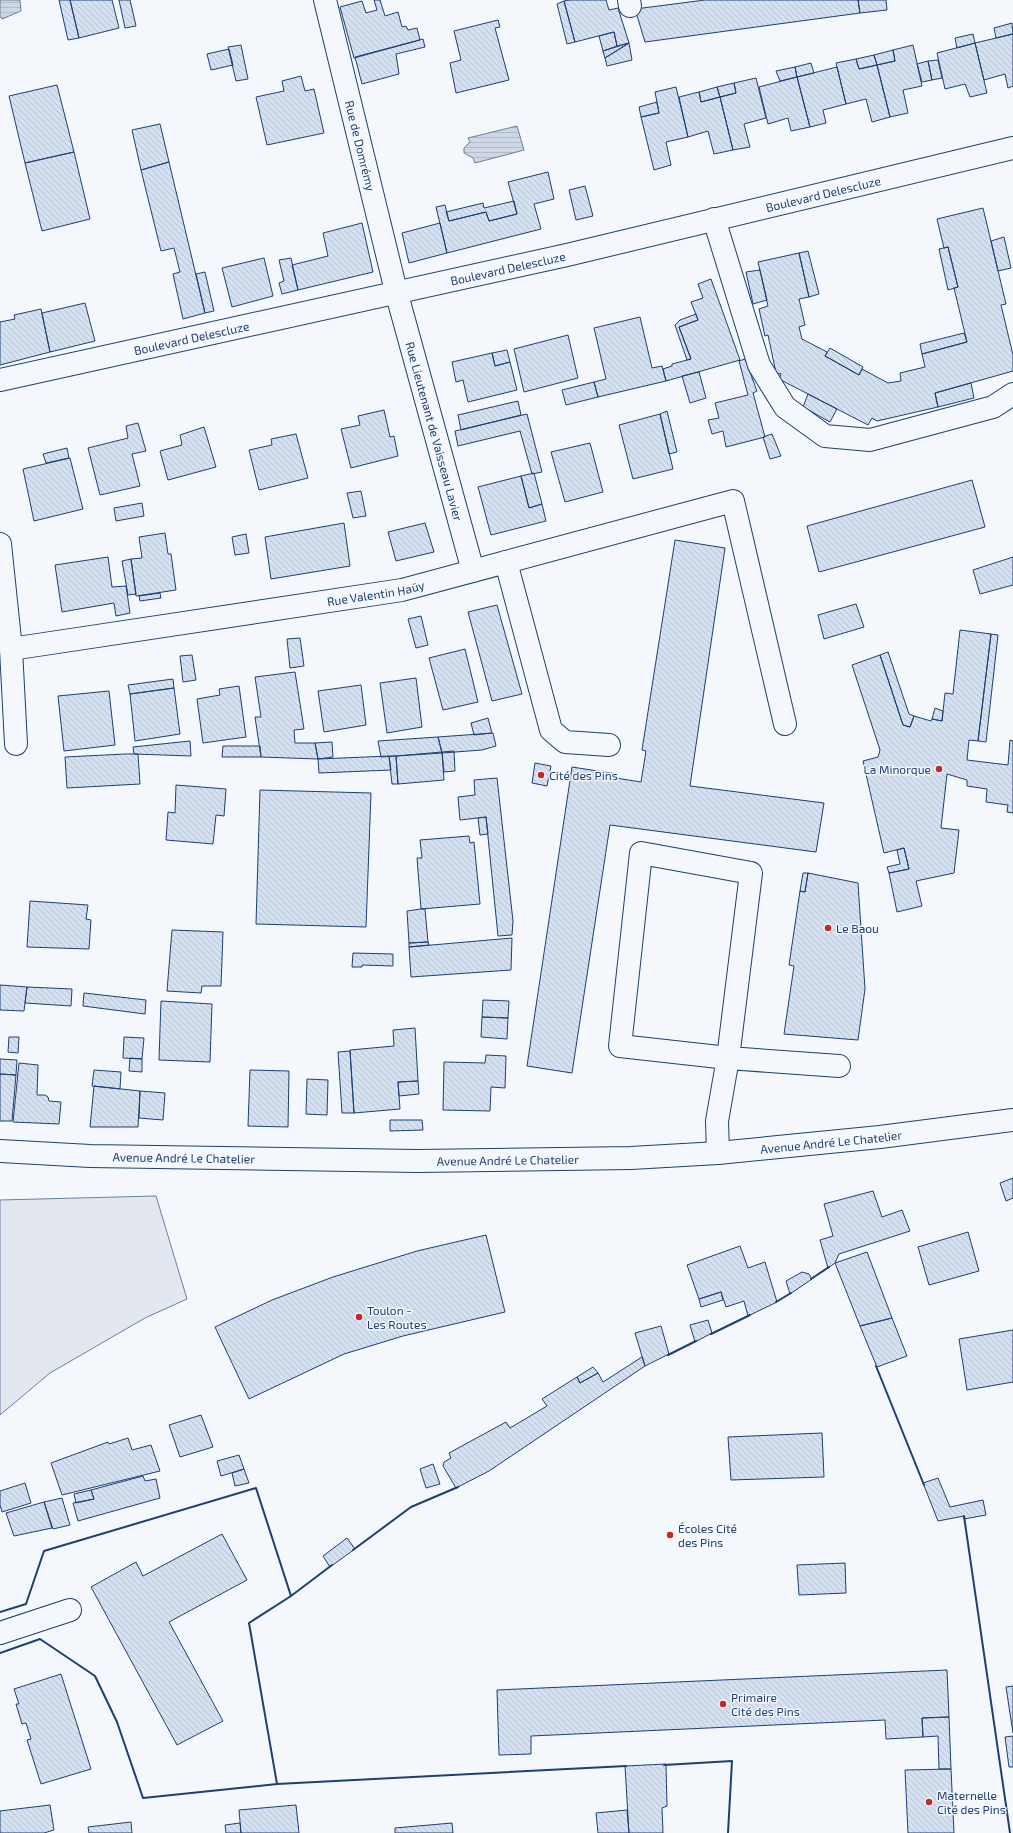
<svg xmlns="http://www.w3.org/2000/svg" width="1013" height="1833" font-family="'Exo 2',sans-serif">
  <defs>
    <pattern id="water-rules" width="6" height="5" patternUnits="userSpaceOnUse"><rect width="6" height="5" fill="#cfd7e4"/><path d="M0 2.5h6" fill="none" stroke="#b1bac7"/></pattern>
    <pattern id="building-back-hatch" width="6" height="6" patternUnits="userSpaceOnUse"><rect width="6" height="6" fill="#d5e0f0"/><path d="M-1 5l2 2M0 0l6 6M5-1l2 2" fill="none" stroke="#b6c1d1"/></pattern>
  </defs>
  <rect width="100%" height="100%" fill="#f4f7fb"/>
  <path fill="#e3e8f0" stroke="#687fa3" d="M156,1196L187,1299L145,1318L50,1373L0,1415V1200Z"/>
  <path fill="url(#water-rules)" stroke="#687fa3" d="M0,0H20L21,11L2,19L0,16Z
    M517,126L524,150L475,163L473,158L464,153V148L470,142L468,138Z"/>
  <path fill="url(#building-back-hatch)" stroke="#1d3f73" d="M59,0H70L79,38L68,40Z
    M70,0H112L119,28L79,38Z
    M119,0H130L136,26L125,28Z
    M374,0H380L385,16L398,12L402,27L406,26L408,30L417,28L420,40L354,58L340,7L362,1L366,13L377,10Z
    M570,0H606L609,10L618,8L629,43L617,46L614,32L575,42L564,1Z
    M705,0H858L860,13L645,42L635,9Z
    M858,0H886L887,10L860,13Z
    M564,1L575,42L567,44L557,4Z
    M498,20L500,27L495,28L509,80L456,93L450,63L461,60L454,31Z
    M1012,23L1013,34L996,38L994,28Z
    M614,32L617,46L603,51L599,36Z
    M973,34L975,43L957,48L955,38Z
    M1013,34V86L1008,88L1005,74L984,80L975,43Z
    M423,39L425,47L396,54L399,74L362,84L355,57Z
    M629,43L632,60L607,66L605,58Z
    M629,43L605,58L603,51Z
    M975,43L987,93L970,97L965,84L945,89L937,53Z
    M241,45L248,79L236,81L228,47Z
    M913,45L922,86L903,90L908,113L890,117L877,65L895,61L893,50Z
    M229,49L233,65L211,70L207,54Z
    M893,50L895,61L877,65L874,55Z
    M874,55L877,65L859,69L856,59Z
    M856,59L859,69L877,65L890,117L872,122L866,99L846,104L836,63Z
    M938,60L942,78L932,80L928,61Z
    M928,61L932,80L922,82L917,64Z
    M811,63L814,73L797,77L795,67Z
    M795,67L797,77L780,81L776,71Z
    M837,67L846,104L823,110L826,123L810,127L797,77Z
    M301,76L305,91L314,89L324,133L267,145L256,97L284,91L282,81Z
    M797,77L810,127L791,131L788,118L768,124L759,87Z
    M756,78L766,118L744,124L750,147L733,150L720,97L736,93L734,83Z
    M734,83L736,93L720,97L717,87Z
    M57,85L74,152L25,163L9,96Z
    M676,87L688,137L666,142L671,165L654,170L641,117L659,113L655,92Z
    M717,87L720,97L701,102L699,92Z
    M699,92L701,102L720,97L733,150L714,154L708,131L688,137L679,97Z
    M657,102L659,113L641,117L639,107Z
    M160,124L169,162L141,170L132,130Z
    M74,152L90,219L42,231L25,163Z
    M169,162L205,313L183,319L173,274L180,272L174,248L161,251L141,170Z
    M548,172L554,199L534,204L541,229L447,253L436,207L445,205L449,221L486,212L489,221L517,214L508,182Z
    M585,186L593,216L576,220L569,190Z
    M514,201L517,214L489,221L486,212L449,221L446,212L483,203L484,208Z
    M983,208L1006,304L1001,305L1013,355V371L935,393L938,407L877,421L872,418L868,425L779,379L781,374L776,373L768,335L765,336L759,309L768,306L758,262L799,253L809,297L799,299L805,325L799,327L802,339L827,352L825,356L859,375L862,369L888,383L901,381L900,373L925,367L922,354L967,342L954,288L958,287L948,247L944,248L937,219Z
    M362,223L373,272L298,290L292,265L328,256L323,233Z
    M440,223L447,253L409,263L402,233Z
    M1004,237L1011,268L998,271L991,241Z
    M948,247L958,287L948,290L939,249Z
    M808,251L819,294L809,297L799,253Z
    M264,258L273,296L232,307L222,268Z
    M291,258L298,290L282,294L279,283L284,281L279,260Z
    M760,270L767,300L753,304L746,272Z
    M205,272L214,311L205,313L196,274Z
    M711,279L740,360L666,381L663,369L672,366V364L691,359L679,327L698,320L691,302L703,298L698,284Z
    M85,303L95,341L50,352L42,313Z
    M41,309L50,352L0,365V322L15,319L14,315Z
    M696,314L698,320L679,327L691,359L687,360L675,325L680,320Z
    M640,317L652,368L662,366L666,381L598,397L594,382L606,379L594,328Z
    M964,333L967,342L922,354L920,344Z
    M568,335L578,378L524,392L514,349Z
    M830,348L863,367L859,375L825,356Z
    M507,350L510,362L495,366L492,353Z
    M492,353L495,366L510,362L517,390L468,402L463,380L456,382L452,362Z
    M745,359L757,391L753,393L765,437L726,447L723,431L712,434L708,420L719,418L715,403L748,395L739,361Z
    M699,372L706,398L690,403L682,376Z
    M594,382L598,397L566,405L562,390Z
    M971,383L974,398L938,407L935,393Z
    M808,394L837,409L830,422L803,407Z
    M518,401L521,415L461,430L458,415Z
    M384,410L390,437L394,436L398,456L351,468L341,429L360,425L358,416Z
    M667,411L677,452L669,454L660,414Z
    M527,414L542,472L532,474L520,431L458,446L455,431Z
    M660,414L673,469L633,479L619,425Z
    M138,423L146,451L132,454L140,486L100,495L88,448L128,438L126,426Z
    M204,427L216,467L168,480L160,451L182,445L180,435Z
    M296,434L308,478L259,490L249,450L272,445L271,439Z
    M772,434L781,456L770,459L763,437Z
    M590,443L603,492L565,502L551,452Z
    M67,448L69,458L46,463L43,454Z
    M70,458L83,509L34,521L23,469Z
    M534,473L542,504L529,508L521,476Z
    M521,476L529,508L542,504L546,521L491,535L478,487Z
    M972,480L985,527L819,572L807,526Z
    M361,491L366,516L353,518L347,493Z
    M142,503L144,516L116,521L114,508Z
    M344,523L350,566L271,579L265,537Z
    M425,523L434,552L396,561L388,532Z
    M165,533L168,554H171L176,590L136,596L131,559L142,558L139,537Z
    M246,534L249,553L235,555L232,537Z
    M675,540L725,548L690,786L824,803L816,852L610,825L572,1073L527,1066L572,767L617,774L616,778L641,782L646,751L642,750Z
    M108,557L112,587L126,586L130,613L116,616L114,603L62,612L55,565Z
    M1013,557V585L980,594L973,570Z
    M131,559L136,594L128,595L122,561Z
    M160,593L161,598L140,601L139,596Z
    M856,604L864,627L824,639L818,615Z
    M497,605L522,694L492,701L468,612Z
    M421,616L428,645L416,648L408,619Z
    M960,630L991,634L978,741L969,740L967,760L1008,765L1010,740L1013,741V813L1007,812L1008,805L986,802L987,789L967,786V780L947,774L941,828L959,830L954,873L916,881L922,906L897,912L889,873L909,869L904,848L884,853L863,761L878,757L880,750L852,665L880,655L903,725L910,727L914,716L931,721L932,719L942,721L945,693L953,694Z
    M991,634L998,635L986,742L978,741Z
    M300,638L304,666L290,668L287,639Z
    M465,649L478,702L443,710L429,658Z
    M888,652L909,714L914,716L910,727L903,725L880,655Z
    M192,655L196,680L183,682L180,656Z
    M295,672L304,729L294,730L295,743H315L318,759L261,757L255,717H261L255,677Z
    M416,678L422,727L387,733L380,683Z
    M173,679L174,688L130,694L128,685Z
    M361,685L366,725L324,732L318,691Z
    M239,686L246,737L203,743L197,699L220,695L219,689Z
    M174,688L180,734L135,741L130,694Z
    M109,691L115,745L64,751L58,696Z
    M935,708L943,711L942,721L932,719Z
    M488,718L492,733L474,735L471,723Z
    M493,733L496,746L482,750L442,753L438,737Z
    M438,737L442,753L381,757L378,741Z
    M190,741L191,756L134,754L133,747Z
    M332,742L333,757L318,759L315,743Z
    M223,746H260L261,757H222Z
    M454,751L455,771L444,772L442,752Z
    M442,752L444,780L398,784L396,756Z
    M125,754H138L140,784L67,788L65,757Z
    M389,756H396L398,784H392Z
    M389,756L391,770L319,773L318,759Z
    M535,763L551,766L547,786L532,783Z
    M497,778L513,921L512,935L498,936L486,817L460,820L458,797L475,795L474,780Z
    M176,785L226,789L224,816L216,815L213,844L166,840L168,812L175,813Z
    M260,790L371,793L366,927L256,924Z
    M486,817L488,834L480,835L478,818Z
    M469,836L470,843L474,842L480,904L421,909L417,858H422L420,840Z
    M904,848L909,869L889,873L887,867L900,864L897,850Z
    M803,873H808L805,892L800,891Z
    M808,873L858,883L865,989L858,1040L784,1034L794,966L789,965L800,891L805,892Z
    M30,901L88,905L86,919L91,920L89,949L27,947Z
    M421,909H425L428,942L409,943L407,911Z
    M172,930L223,932L221,986H202L201,993L167,991Z
    M512,938L511,970L411,977L409,947Z
    M428,942L429,945L409,947V943Z
    M353,953L393,954V966L362,965V967H352Z
    M0,985L27,987L24,1011L0,1010Z
    M27,987L72,989L71,1006L25,1003Z
    M84,993L146,1000L145,1014L83,1006Z
    M483,1000L509,1001L508,1018L482,1017Z
    M161,1001L212,1004L210,1062L159,1060Z
    M482,1017L508,1018L507,1039L481,1037Z
    M415,1028L418,1081L398,1082L400,1109L354,1113L350,1050L394,1046L393,1030Z
    M9,1037H19L18,1053L8,1052Z
    M124,1037L144,1038L142,1059L123,1058Z
    M350,1051L354,1113H342L338,1052Z
    M486,1055L506,1056L505,1088L491,1087L490,1111L443,1110L444,1062L485,1063Z
    M130,1058L142,1059V1072L129,1071Z
    M0,1059L17,1060L16,1075L0,1074Z
    M19,1063L38,1065L37,1095H45L48,1097L49,1101L61,1102L59,1124L13,1122Z
    M94,1070L121,1072L120,1089L92,1086Z
    M250,1070L289,1071L288,1127L248,1126Z
    M0,1074L16,1075L12,1121H0Z
    M307,1079L328,1080L327,1115L306,1114Z
    M418,1081L419,1094L399,1096L398,1082Z
    M94,1086L140,1091L138,1127H90Z
    M140,1091L165,1093L163,1120L139,1118Z
    M390,1120H422L423,1130L390,1131Z
    M1013,1178V1198L1006,1201L1000,1183Z
    M873,1191L882,1217L902,1210L910,1231L839,1254L835,1263L828,1268L820,1240L833,1236L824,1204Z
    M968,1232L979,1271L929,1285L918,1247Z
    M486,1235L505,1312L403,1336L344,1354L249,1399L215,1327L272,1300L333,1277L417,1251Z
    M740,1246L748,1268L765,1262L777,1302L748,1316L744,1301L726,1307L721,1292L699,1299L687,1265Z
    M867,1252L892,1318L860,1326L835,1263Z
    M802,1272L809,1274L812,1279L790,1294L786,1281Z
    M721,1292L723,1300L701,1307L699,1299Z
    M892,1318L907,1356L877,1367L860,1326Z
    M708,1320L712,1333L695,1342L690,1325Z
    M661,1326L669,1354L645,1366L635,1333Z
    M1013,1330V1382L967,1390L959,1339Z
    M642,1357L645,1366L489,1471L456,1488L443,1466L444,1462L451,1458L449,1453L506,1422L510,1428L547,1406L542,1399L577,1377L580,1383L598,1373L603,1382Z
    M593,1367L598,1373L580,1383L577,1377Z
    M201,1415L213,1447L180,1457L169,1425Z
    M822,1433L824,1477L731,1480L728,1437Z
    M128,1438L132,1450L151,1445L160,1471L62,1495L51,1463L108,1442L109,1444Z
    M239,1455L244,1469L221,1476L217,1461Z
    M433,1464L440,1484L426,1488L420,1469Z
    M244,1469L249,1483L235,1486L232,1473Z
    M143,1476L145,1481L156,1479L160,1498L78,1521L73,1503L94,1499L91,1490Z
    M938,1478L950,1507L983,1500L986,1515L964,1519V1516L938,1521L923,1483Z
    M25,1483L31,1503L2,1512L0,1505V1491Z
    M91,1490L94,1499L76,1503L74,1494Z
    M62,1498L70,1525L53,1529L44,1502Z
    M44,1502L52,1528L14,1536L6,1513Z
    M222,1534L247,1580L169,1622L223,1721L177,1745L91,1587L136,1562L143,1576Z
    M347,1538L355,1549L330,1567L323,1556Z
    M845,1563L846,1593L799,1595L797,1565Z
    M947,1670L949,1717L922,1718L923,1737L886,1739L885,1720L531,1736V1754L499,1755L497,1690Z
    M61,1674L91,1769L41,1784L27,1740L31,1739L26,1723L22,1724L16,1704H19L14,1689Z
    M1013,1686V1733L1006,1687Z
    M949,1717L951,1769H939L938,1736L923,1737L922,1718Z
    M1013,1736V1767H1009L1005,1737Z
    M666,1764L667,1806L662,1808L663,1833H629L625,1766Z
    M951,1769L954,1833H908L905,1770Z
    M50,1805L54,1830L44,1833H0V1811Z
    M296,1805L299,1833H241L239,1810Z
    M627,1810L629,1833H598L596,1813Z
    M131,1822L132,1833H89L88,1827Z
    M240,1823L241,1833H226L225,1825Z
    M452,1823L453,1833H395V1828Z"/>
  <g fill="none" stroke-linecap="round" stroke-linejoin="round">
    <g stroke="#1d3f73" stroke-width="24">
      <g id="minor">
        <path id="s1" d="M325,0L396,291L473,571"/>
        <path d="M629,0L630,6"/>
        <path d="M714,219L759,365L785,407L825,436L870,440L993,407L1013,394"/>
        <path id="s2" d="M0,380L567,255L1013,148"/>
        <path d="M0,544L11,649L16,744"/>
        <path d="M506,562L551,730L565,742L609,745"/>
        <path id="s3" d="M11,649L402,590L733,501L785,724"/>
        <path d="M718,1153L717,1121L728,1058L751,873L641,853L620,1046L728,1058L839,1066"/>
        <path d="M0,1633L70,1610"/>
      </g>
    </g>
    <g stroke="#1d3f73" stroke-width="24">
      <g id="major">
        <path id="s4" d="M0,1151L90,1156L418,1161L631,1158L718,1153L880,1137L1013,1120"/>
      </g>
    </g>
    <use href="#minor" stroke="#f4f7fb" stroke-width="22"/>
    <use href="#major" stroke="#f4f7fb" stroke-width="22"/>
    <path stroke="#1d3f73" stroke-width="2" d="M811,1279L829,1267
      M776,1302L791,1293
      M711,1334L750,1315
      M668,1355L696,1341
      M876,1366L924,1485
      M964,1516L1010,1833
      M353,1550L411,1507L458,1487
      M0,1612L26,1604L44,1551L256,1488L291,1596
      M0,1653L40,1639L95,1676L117,1722L143,1798L277,1784L626,1766
      M664,1765L732,1761L728,1833
      M277,1784L249,1623L291,1596L332,1565"/>
  </g>
  <g fill="#c62828" stroke="#f4f7fb" stroke-width="1.5">
    <circle cx="939" cy="769" r="4"/>
    <circle cx="541" cy="775" r="4"/>
    <circle cx="828" cy="928" r="4"/>
    <circle cx="359" cy="1317" r="4"/>
    <circle cx="670" cy="1535" r="4"/>
    <circle cx="723" cy="1704" r="4"/>
    <circle cx="929" cy="1802" r="4"/>
  </g>
  <g text-anchor="middle" dominant-baseline="central" stroke-width="3" stroke-linejoin="round" paint-order="stroke">
    <g font-size="12" fill="#1d3f73" stroke="#f4f7fb">
      <text stroke="none"><textPath href="#s1" startOffset="150">Rue de Domrémy</textPath></text>
      <text stroke="none"><textPath href="#s2" startOffset="844">Boulevard Delescluze</textPath></text>
      <text stroke="none"><textPath href="#s2" startOffset="520">Boulevard Delescluze</textPath></text>
      <text stroke="none"><textPath href="#s2" startOffset="196">Boulevard Delescluze</textPath></text>
      <text stroke="none"><textPath href="#s1" startOffset="445">Rue Lieutenant de Vaisseau Lavier</textPath></text>
      <text stroke="none"><textPath href="#s3" startOffset="369">Rue Valentin Haüy</textPath></text>
      <text stroke="none"><textPath href="#s4" startOffset="832">Avenue André Le Chatelier</textPath></text>
      <text stroke="none"><textPath href="#s4" startOffset="184">Avenue André Le Chatelier</textPath></text>
      <text stroke="none"><textPath href="#s4" startOffset="508">Avenue André Le Chatelier</textPath></text>
    </g>
    <g font-size="12" fill="#1d3f73" stroke="#f4f7fb" text-anchor="start">
      <text x="931" y="769" text-anchor="end">La Minorque</text>
      <text x="549" y="775">Cité des Pins</text>
      <text x="836" y="928">Le Baou</text>
      <text x="367" y="1310">Toulon -<tspan x="367" dy="14">Les Routes</tspan></text>
      <text x="678" y="1528">Écoles Cité<tspan x="678" dy="14">des Pins</tspan></text>
      <text x="731" y="1697">Primaire<tspan x="731" dy="14">Cité des Pins</tspan></text>
      <text x="937" y="1795">Maternelle<tspan x="937" dy="14">Cité des Pins</tspan></text>
    </g>
  </g>
</svg>
